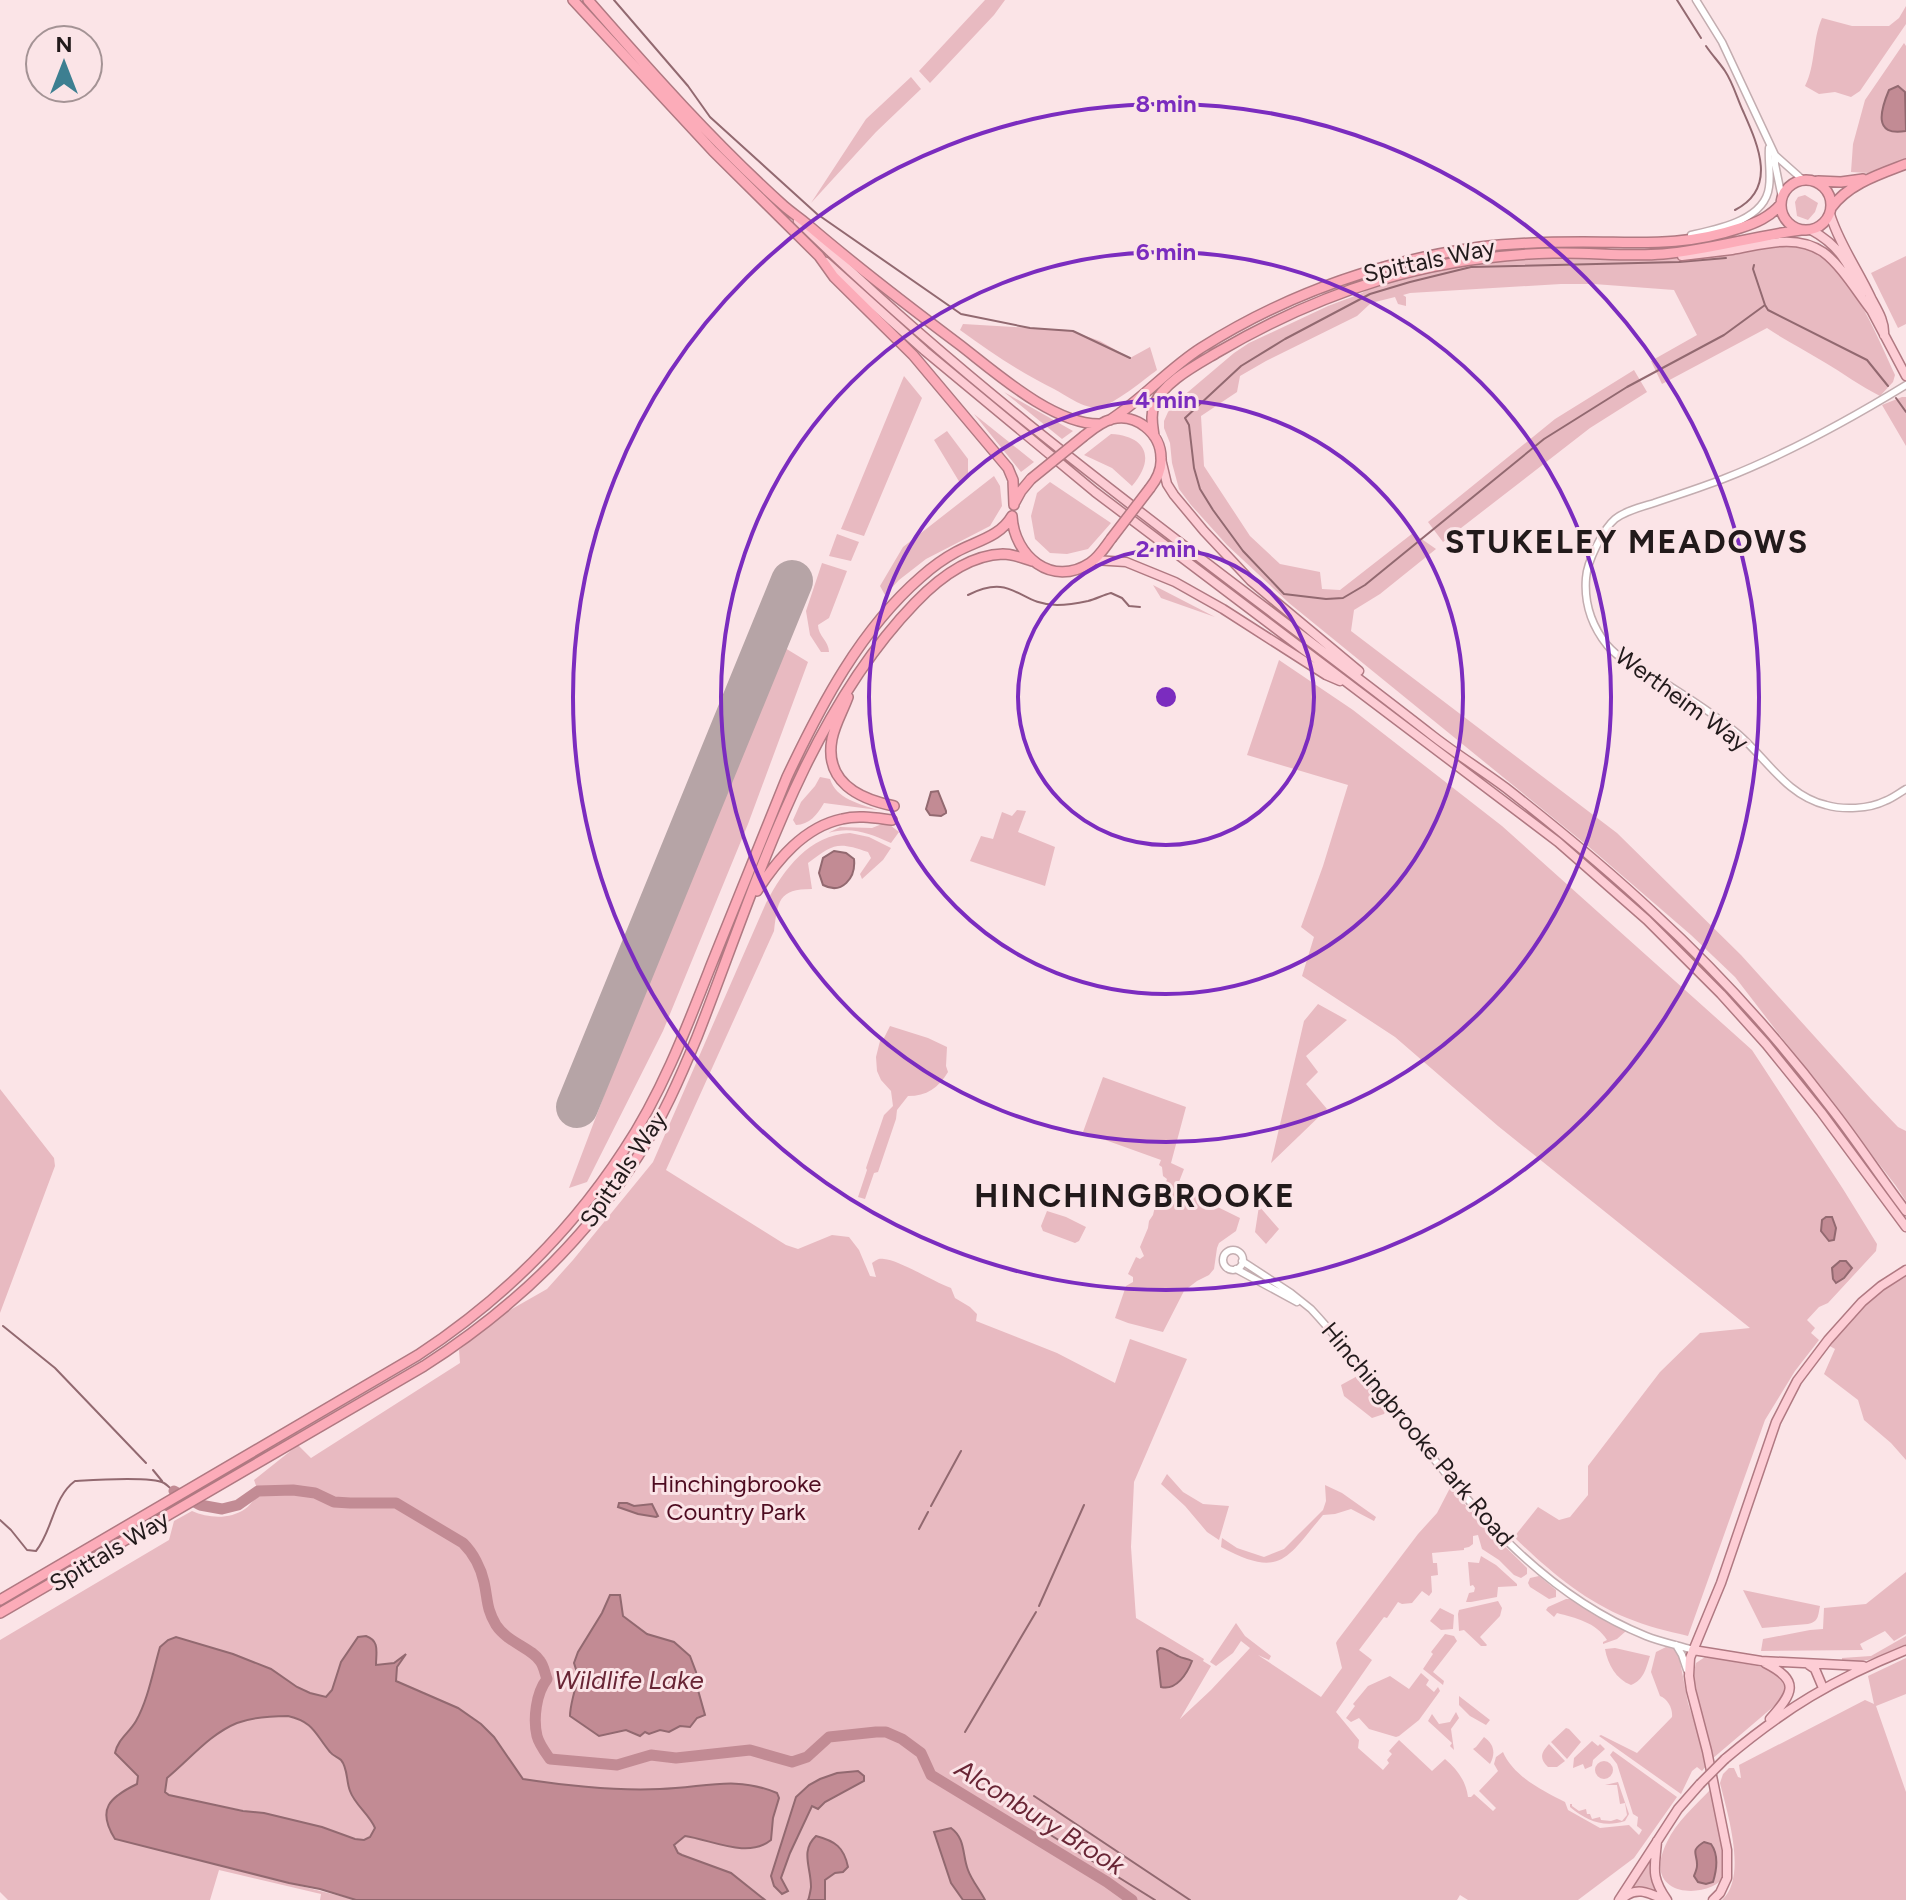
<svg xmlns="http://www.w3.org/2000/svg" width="1906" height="1900" font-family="Figtree,sans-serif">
  <rect width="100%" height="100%" fill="#fbe4e7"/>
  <path fill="#e8bac1" d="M985,0H1005L994,15L930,83L919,71Z
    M1906,6V24L1860,91L1851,97L1835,92L1819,94L1805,86C1816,65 1812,40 1822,18L1852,26H1889L1899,18Z
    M1904,43L1906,46V160L1868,173L1851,172L1853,144L1865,100Z
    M911,77L921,89L876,132L811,203L866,119Z
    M1805,195L1818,203L1815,212L1808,220L1797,216L1795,202L1798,197Z
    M1786,245C1798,247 1813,249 1822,256C1856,282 1878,338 1895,375L1893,382L1880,396C1860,386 1843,373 1824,362C1805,350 1786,341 1767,328L1662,384L1651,361L1697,335L1674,290L1594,284H1561L1410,293L1403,295L1406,297V306L1398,304L1395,297L1371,303L1357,316L1266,361L1240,376L1237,392L1201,416L1204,466L1250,536L1280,564L1320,572L1322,589L1340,590L1413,533L1436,549L1380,594L1354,610L1351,631L1617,833L1741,955L1871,1099L1898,1127L1906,1131V1201L1896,1186L1735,977L1691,935L1589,847L1289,603L1227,545L1191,505L1179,489L1172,463L1170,443L1164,428V421L1168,412L1175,403L1234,353L1249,343L1328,306L1360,294L1374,286L1411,276L1464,265L1509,260L1579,257L1690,258Z
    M1906,256V324L1898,328L1871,273Z
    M963,324L1068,330L1100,341L1130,358L1150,347L1157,370C1145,379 1113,405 1100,407C1085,410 1067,396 1054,389C1020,372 990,352 960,330Z
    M1634,370L1647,392L1590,428L1443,542L1428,522L1555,419Z
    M904,376L922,398L864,536L841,529Z
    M1004,392L1073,431L1062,439Z
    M1902,397H1906V446L1882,405Z
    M974,414L1034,462L1021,472Z
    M947,431L968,459V476L960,483L934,440Z
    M1111,434C1148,436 1155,460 1132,486L1112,468L1084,455Z
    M994,476L1000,486L1002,506L990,526L926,559L899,580L885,595L880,586L903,547Z
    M1050,482L1111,523L1088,549L1067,554L1050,553L1035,539L1031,516L1037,493Z
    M837,534L859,542L851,561L829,556Z
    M822,563L847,571L829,618L818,625C818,636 829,641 829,652H821L810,635L806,611Z
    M1153,585L1215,617L1161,598Z
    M785,648L808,662L748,824L663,1031L587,1182L569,1188L714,805Z
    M1279,660L1353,710L1502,826L1752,1050L1843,1189L1877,1244L1876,1251L1828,1303L1819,1307L1807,1320L1815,1328L1811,1333L1819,1340L1795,1371L1765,1420L1688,1636C1667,1631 1646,1626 1627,1618C1584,1601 1547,1569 1514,1537L1538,1507L1559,1520L1570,1517L1588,1495V1466L1660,1372L1700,1333L1750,1328L1498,1126L1395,1037L1302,976L1314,937L1301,927L1323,866L1348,785L1247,755Z
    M820,777L830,779C836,799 860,804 878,810L824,803C818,814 809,825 796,825L793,820L801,802L815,786Z
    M1017,810L1026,811L1018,832L1055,847L1045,886L970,861L981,836L993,839L1002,812L1012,816Z
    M882,824L890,825L899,832L891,843C869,833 851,826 828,833L840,827L872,828Z
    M850,833L869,837L891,848L883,860L862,879L860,874L871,858L868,852C837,841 833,844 808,863L812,889C778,889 778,901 774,931L666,1170L786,1245L798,1249L832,1235L849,1237L859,1250L870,1276L876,1277L872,1263C877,1260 878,1258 884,1259C899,1260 934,1282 951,1288L955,1298L970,1307L977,1314L976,1321L1057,1353L1115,1383L1130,1339L1187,1359L1134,1482L1131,1547L1136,1618L1204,1659L1203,1661L1211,1666L1180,1719L1211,1690L1250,1648L1241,1641L1233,1653L1216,1666L1210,1662L1236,1623L1245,1636L1271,1656L1269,1660L1258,1655L1321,1697L1342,1668L1336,1643L1337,1641L1418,1534L1437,1513L1450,1488L1486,1528L1523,1564L1527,1568V1574L1521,1578L1514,1575L1499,1560L1482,1549L1478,1535L1473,1536V1544L1469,1547L1464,1548V1550L1432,1553L1433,1563H1437L1438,1575L1431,1576L1432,1592L1429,1596L1422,1591L1412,1603L1402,1604L1398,1602L1387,1618L1384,1617L1359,1650L1372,1660L1336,1712L1359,1740L1358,1748L1383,1770L1389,1763L1387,1760L1392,1754L1389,1751L1399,1740L1432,1771L1445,1759C1457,1769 1466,1781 1468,1797H1471L1474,1794L1493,1811L1496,1808L1479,1791L1498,1771L1494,1764L1496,1757L1503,1752C1513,1776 1543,1791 1565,1802L1568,1810L1600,1828L1629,1825L1639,1835L1642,1830L1637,1826L1638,1817L1633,1814L1617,1764L1610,1755L1613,1751L1677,1797L1634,1858L1578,1900H1468L1460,1895L1457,1900H765L731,1873L682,1855L678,1853L674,1845L685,1836L771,1839L773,1818L779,1798L777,1793C738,1777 700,1788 660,1789C614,1790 568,1786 523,1779L494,1737L480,1724L458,1708L396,1681L397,1667L404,1656L394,1663L375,1665L376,1644L341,1662L332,1690L326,1697L310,1693L297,1687L271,1669L233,1654L176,1637L160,1647C153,1671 148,1700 136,1721C129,1733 118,1739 115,1753L138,1775V1784L117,1794L115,1839L356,1900H320L321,1894L219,1870L210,1900H8L0,1892V1640L169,1540L174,1521L192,1511C208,1518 229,1520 245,1509C250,1506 254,1499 259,1494L254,1480L298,1445L311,1458L460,1363L459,1350L505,1313L547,1289L573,1260L653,1162L766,903C784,869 809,835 850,833Z
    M1318,1004L1347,1020L1306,1056L1318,1072L1306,1084L1327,1109L1271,1163L1304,1021Z
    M890,1026L928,1038L947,1047L946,1066L948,1072C938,1088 927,1096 908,1096L897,1110L896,1119L878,1172L874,1173L865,1199L858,1197L867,1170L866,1168L884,1115L893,1106L891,1091L881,1080L877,1071L876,1057L880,1041L884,1038Z
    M1103,1077L1186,1107L1171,1163L1184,1169L1177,1187L1240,1218L1236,1231L1219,1243L1217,1248L1214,1269L1209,1275L1197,1281L1184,1291L1163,1332L1128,1323L1115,1318L1126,1286L1133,1282V1277L1128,1274L1136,1257L1140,1259L1144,1256L1140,1247L1148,1228L1149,1221L1153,1215L1160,1185L1166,1182L1167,1179L1163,1176L1162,1167L1159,1165L1161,1160L1083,1132Z
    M0,1089L54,1158L55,1166L0,1313Z
    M1259,1206L1279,1229L1266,1244L1255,1232Z
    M1047,1211L1066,1217L1086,1227L1079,1241L1075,1243L1043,1231L1041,1226Z
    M1906,1275V1460L1891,1443L1864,1420L1858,1400L1824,1374L1835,1349L1828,1345L1865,1304Z
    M1361,1374L1388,1407L1384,1414L1372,1418L1344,1396L1341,1385Z
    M1167,1474L1183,1492L1203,1504L1229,1506L1219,1540L1207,1532L1185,1506L1161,1484Z
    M1325,1485L1342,1493L1376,1517L1374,1521L1351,1509L1335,1514L1323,1515C1286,1559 1281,1579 1221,1547L1222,1538L1237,1548L1264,1557L1284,1549L1323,1510L1326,1501Z
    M1481,1556L1496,1565L1517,1584V1586L1498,1587L1497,1597L1471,1602H1466L1469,1593L1474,1592L1475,1588L1473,1585L1470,1586L1468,1562L1479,1563Z
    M1906,1572V1634L1894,1641L1885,1631L1860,1644L1863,1650L1761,1651L1763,1639L1810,1630L1823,1629L1824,1608L1866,1604Z
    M1539,1576L1556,1590V1597L1549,1599L1530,1587L1528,1583L1530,1578Z
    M1743,1590L1820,1606C1818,1615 1819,1622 1808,1624L1762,1628Z
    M1566,1599H1570L1626,1631L1617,1639L1603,1644V1642L1607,1640C1596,1622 1575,1618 1557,1613L1554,1617L1546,1610L1548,1607Z
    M1498,1601L1502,1608L1500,1616L1480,1637L1487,1645L1486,1646H1481L1464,1630L1459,1631L1458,1614L1459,1610Z
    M1440,1608L1454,1615L1453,1629L1441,1630L1430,1621Z
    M1445,1634L1454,1636L1457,1641L1433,1672L1444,1681L1443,1685L1423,1669L1433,1654L1431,1652Z
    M1906,1636V1645C1882,1656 1869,1663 1842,1662V1658L1871,1656Z
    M1666,1647L1674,1649L1679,1656L1688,1703L1708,1764L1702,1771L1697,1767L1692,1771L1681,1794L1599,1736L1601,1735L1637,1753L1672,1717C1673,1709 1668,1699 1660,1696L1651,1672L1656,1652Z
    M1615,1648L1650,1656C1646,1668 1644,1680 1631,1685C1616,1679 1608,1665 1605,1649Z
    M1705,1657C1714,1657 1722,1660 1730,1661C1752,1666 1783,1665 1786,1693L1773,1707L1712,1759C1704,1732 1688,1691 1696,1663Z
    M1906,1658V1694L1876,1706L1906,1792V1900H1722C1748,1877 1727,1812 1720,1783L1723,1774L1729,1768H1734L1738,1777L1741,1778L1739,1765L1865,1700L1874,1704L1868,1676Z
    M1421,1673L1429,1680L1426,1685L1434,1692L1438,1687L1440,1691L1419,1720L1399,1736L1396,1737L1369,1729L1359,1718L1351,1722L1346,1718L1355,1706L1353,1704L1368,1686L1390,1676L1409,1689Z
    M1459,1696L1490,1720L1486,1725L1470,1716L1459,1705Z
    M1456,1712L1459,1718L1451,1729L1454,1750L1450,1746L1452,1743L1428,1721L1432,1714L1439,1724L1450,1722Z
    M288,1716L302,1719L315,1731L332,1755L341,1760L346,1771L350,1792L372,1822L375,1829C371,1834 369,1839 362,1839C349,1840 328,1828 314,1825C266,1814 218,1806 169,1795L165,1792L167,1778C190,1759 209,1734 237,1723C253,1717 271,1716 288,1716Z
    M1566,1728L1569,1729L1581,1742L1567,1759L1551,1742Z
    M1484,1737C1494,1744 1496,1753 1490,1764L1473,1749L1476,1747Z
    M1592,1741L1598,1746L1600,1744L1605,1749L1593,1760L1592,1766L1585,1769L1583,1764L1573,1768L1574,1758Z
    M1549,1744L1565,1761L1557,1767H1548C1539,1758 1541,1753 1549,1744Z
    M1595 1770a9 9 0 1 1 18 0a9 9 0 1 1-18 0Z
    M1618,1782L1629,1814L1625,1821C1604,1828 1587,1821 1570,1807V1804H1572V1806L1579,1811L1586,1809L1587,1814H1590L1592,1819L1600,1817L1601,1820L1611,1821L1617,1819L1622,1821L1627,1815L1625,1803L1620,1804L1617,1785H1605Z
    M1710,1790C1715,1807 1729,1860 1725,1875C1712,1900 1638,1900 1667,1842C1676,1822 1695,1806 1710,1790Z
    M1651,1856L1650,1877L1657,1893L1638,1887L1629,1888Z"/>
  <path fill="#c28b94" stroke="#926970" stroke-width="2" fill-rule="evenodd" d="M1898,86L1905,92L1906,131C1872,137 1881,109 1889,90Z
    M938,791L946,811V813L941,816L930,815L926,809L931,792Z
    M834,851L846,853L854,859C856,878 842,895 823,885L819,873L823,858Z
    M1826,1217H1832L1836,1228L1834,1240L1829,1241L1821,1231L1822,1220Z
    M1840,1261H1846L1852,1268L1844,1278L1836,1283L1833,1279L1832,1268Z
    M619,1503H627L634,1506L652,1504L658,1516L656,1517L638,1514L618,1507Z
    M610,1595H620L623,1616L647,1634L674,1642L690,1656L696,1672L698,1690L705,1715L697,1718L690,1727L680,1726L669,1732L660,1730L649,1734L645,1732L640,1736L626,1730L599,1736L570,1716C570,1708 575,1686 579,1679L574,1663L578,1652L602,1613Z
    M366,1636C380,1641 376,1652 376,1665L394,1663L406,1654L397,1667L396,1681L458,1708L481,1724L494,1737L523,1779C568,1786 614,1791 660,1789C704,1788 734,1775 777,1793L779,1798L773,1818L771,1840C748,1859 712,1840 685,1836L674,1845L678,1853L682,1855L731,1873L765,1900H356L320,1889L289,1883L115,1839C96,1809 110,1797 137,1784L138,1776L115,1753C118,1739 129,1733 136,1721C148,1700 153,1671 160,1647L168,1640L176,1637L233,1654L271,1669L297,1687L310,1693L326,1697L332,1690L341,1662L358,1637ZM288,1716C314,1722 315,1734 330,1752C333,1756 338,1757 341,1760C348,1768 346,1781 350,1791C355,1805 369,1814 375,1828L370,1837L364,1840L355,1839L322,1827L264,1813L243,1811L169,1795L165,1792L167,1778C190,1759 210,1734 237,1723C253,1717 272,1716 288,1716Z
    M1160,1648C1168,1649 1172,1653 1178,1656C1183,1659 1187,1658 1192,1661C1187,1674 1176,1691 1161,1687L1157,1651Z
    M858,1771L864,1776V1781L825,1802L818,1809L812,1806L790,1853L781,1878L788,1891L782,1894L774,1886L771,1876L796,1797L809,1785L820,1779L837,1773Z
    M951,1828C966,1839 962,1855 968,1870C972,1881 980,1890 985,1900H963L951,1883L934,1832Z
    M816,1836C835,1841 844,1847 848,1867L843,1872L835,1873L825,1880V1900H808C809,1899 811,1888 811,1887C811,1867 800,1851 816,1836Z
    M1704,1842L1711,1844C1719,1855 1717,1869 1713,1882L1706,1884L1698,1882L1694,1876C1695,1873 1697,1869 1697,1866C1698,1854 1689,1851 1704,1842Z"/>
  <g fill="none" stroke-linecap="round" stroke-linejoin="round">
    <path stroke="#926970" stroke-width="2" d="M614,0L688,86L710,117L817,214L961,314L1030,328L1073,331L1130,358
      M1677,0L1701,38
      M1706,46C1712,55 1719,62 1725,71C1733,83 1737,98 1743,111C1758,145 1778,188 1735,210
      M1726,258L1679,262L1471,267L1410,282L1370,294L1285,339L1241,366L1185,418L1189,425L1194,468L1200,489L1213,510L1243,551L1284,594L1326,599L1343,598L1365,585L1544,439L1627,387L1724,335L1765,305L1768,310L1867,360L1888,386
      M1754,265L1753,269L1765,305
      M1896,398L1906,412
      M968,595C1014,572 1018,605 1057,605C1066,605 1079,603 1088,601C1096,599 1103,595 1111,593L1122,598L1129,606L1140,607
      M3,1326L55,1368L146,1463
      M153,1470L162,1481
      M931,1506L961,1451
      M0,1520L11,1530L27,1550L36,1551C53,1530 53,1497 75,1481C93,1480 151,1476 164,1483C166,1484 172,1490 174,1491
      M919,1529L928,1512
      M1039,1606L1084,1505
      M965,1732L1036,1612
      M1034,1796L1190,1900
      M1049,1834L1155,1900"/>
    <path stroke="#c28b94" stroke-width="11" d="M174,1491L200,1505L222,1509L238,1505L258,1491L293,1490L315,1493L334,1502L350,1503H396L463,1543C473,1553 481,1568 484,1582C488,1600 486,1608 496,1625C508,1643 532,1648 540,1661C544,1666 545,1674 547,1679C536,1693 533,1719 537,1736C539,1744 545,1752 550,1759L617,1765L651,1755L676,1758L750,1750L792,1762L807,1757L829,1737L876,1732H886L902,1739L921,1753L931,1775L1107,1882L1132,1900"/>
    <path stroke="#b6a4a6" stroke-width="42" d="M577,1107L792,581"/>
    <g stroke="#c3adb0" stroke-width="9">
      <path id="minor" d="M1696,0L1722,42L1775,155V164L1782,198
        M1775,155L1803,180
        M1691,235C1718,229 1765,220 1769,187C1771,174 1768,161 1769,148
        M1906,385C1847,421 1787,454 1723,479C1700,488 1677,495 1654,503C1641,507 1625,511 1615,519C1603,529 1587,562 1586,578C1584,603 1592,626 1607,645C1624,665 1652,675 1673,688C1695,702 1718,717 1738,734C1766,758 1787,796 1826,805C1843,810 1869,809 1885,801C1893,798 1899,793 1906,789
        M1223 1260a10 10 0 1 1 20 0a10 10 0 1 1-20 0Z
        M1242,1261L1291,1293L1311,1309C1417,1423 1495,1575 1646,1636C1661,1642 1677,1645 1693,1650
        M1236,1269L1297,1302
        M1676,1645L1682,1655L1687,1670"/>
    </g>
    <g stroke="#b07982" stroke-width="11">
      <path id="major" d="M1830,214C1839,244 1859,271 1872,300C1878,311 1885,322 1884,335
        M798,221C993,412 1218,568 1433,736C1456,754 1482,770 1506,788C1557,828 1607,869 1655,914C1719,973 1778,1038 1831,1108C1857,1141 1880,1177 1906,1211
        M1811,230C1839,245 1849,264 1862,293
        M1682,256C1699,254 1715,252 1732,250C1762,245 1795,233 1823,252C1841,265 1857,292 1871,310
        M826,262L925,351L1095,492L1558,842L1647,920L1721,994L1766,1044L1821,1112L1906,1227
        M1870,308L1906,376
        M1162,463L1167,484L1174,495L1204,531L1251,581L1359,671
        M1094,560L1126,562L1175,582L1223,609L1326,675L1340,681
        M1693,1650L1761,1661L1863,1666
        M1765,1663C1801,1681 1793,1693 1770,1719
        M1809,1665L1815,1669L1823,1688
        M1725,1759C1784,1709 1834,1679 1906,1650
        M1657,1841C1655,1868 1650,1876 1667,1900
        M1623,1898C1637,1886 1649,1893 1665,1900
        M1619,1900L1678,1809L1700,1784
        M1713,1900L1720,1893L1727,1878V1850L1707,1751L1691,1690L1689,1676L1690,1658L1721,1583L1776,1422L1797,1381L1828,1340L1862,1302L1881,1286L1906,1270"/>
    </g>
    <g stroke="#b07982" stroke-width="12">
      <path id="highway" d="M573,0L713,151L819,256L834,277L913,355L1008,468L1013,480L1014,505
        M588,0C650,71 714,143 784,206C792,213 800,218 808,225C857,267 908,306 960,345C995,372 1054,425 1100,424
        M1781 205a25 25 0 1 1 50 0a25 25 0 1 1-50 0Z
        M1818,181L1841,182L1863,179
        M1831,208C1848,184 1880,174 1906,164
        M1110,420C1143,399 1168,369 1201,348C1285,295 1381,261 1480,247C1514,243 1548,242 1583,242C1641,242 1683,247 1740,228C1756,223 1770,217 1781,204
        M1084,436C1093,429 1101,422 1112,419C1136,413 1161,433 1161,458C1162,469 1157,479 1150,488
        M1154,436C1153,426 1150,416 1154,406C1161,383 1198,364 1218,352C1324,290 1430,256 1553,253C1590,252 1626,257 1663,254C1709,250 1755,236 1801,230
        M1015,502L1021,491L1031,479
        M1012,516C1014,556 1052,588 1090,563C1099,557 1105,547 1111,539
        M848,697C843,711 835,724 832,739C824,782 859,799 894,806
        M757,891C777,860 804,827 842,819C858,815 875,818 892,820
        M0,1600L418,1355C500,1301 570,1233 624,1150C662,1093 687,1027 712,963C737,901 762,839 787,777C821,705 860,630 921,577C931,568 943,559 956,552C976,541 1000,537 1012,516
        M0,1613L424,1366C510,1311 583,1243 638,1156C662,1119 680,1078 697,1037C754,892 804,718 915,603C937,580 969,555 1003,554C1013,554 1022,558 1032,561"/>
    </g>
    <use href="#minor" stroke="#fff" stroke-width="6"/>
    <use href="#major" stroke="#fdcdd5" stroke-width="8"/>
    <use href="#highway" stroke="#fcacb9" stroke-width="9"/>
    <g stroke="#b07982" stroke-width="11" stroke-linecap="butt">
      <path id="major-bridge" d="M1700,1784L1725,1759"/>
    </g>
    <g stroke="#b07982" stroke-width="12" stroke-linecap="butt">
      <path id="highway-bridge" d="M1031,479L1084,436
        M1111,539L1150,488"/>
    </g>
    <use href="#major-bridge" stroke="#fdcdd5" stroke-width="8"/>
    <use href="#highway-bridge" stroke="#fcacb9" stroke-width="9"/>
  </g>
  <g fill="none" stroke="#7b2cbf" stroke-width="4">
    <circle cx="1166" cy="697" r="148"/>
    <circle cx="1166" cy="697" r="297"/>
    <circle cx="1166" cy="697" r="445"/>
    <circle cx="1166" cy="697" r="593"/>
  </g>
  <g text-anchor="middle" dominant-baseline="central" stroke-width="6" stroke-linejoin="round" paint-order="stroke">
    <g font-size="24" fill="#221a1b" stroke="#fbe4e7">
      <text transform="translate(1429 260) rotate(-12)">Spittals Way</text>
      <text transform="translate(1682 699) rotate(36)">Wertheim Way</text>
      <text transform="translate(623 1169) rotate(-56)">Spittals Way</text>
      <text transform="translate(1418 1434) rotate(50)">Hinchingbrooke Park Road</text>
      <text transform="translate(109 1551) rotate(-31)">Spittals Way</text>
    </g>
    <g font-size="24" fill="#4e0b20" stroke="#fbe4e7">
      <text x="736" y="1483">Hinchingbrooke<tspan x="736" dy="28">Country Park</tspan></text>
    </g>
    <g font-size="26" font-style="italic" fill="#692535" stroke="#fbe4e7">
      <text x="629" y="1680">Wildlife Lake</text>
      <text transform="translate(1040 1817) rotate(32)">Alconbury Brook</text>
    </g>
    <g font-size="32" font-weight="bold" letter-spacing="2" fill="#221a1b" stroke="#fbe4e7">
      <text x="1627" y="542">STUKELEY MEADOWS</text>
      <text x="1135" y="1196">HINCHINGBROOKE</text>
    </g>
  </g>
  <circle cx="1166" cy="697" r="12" fill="#7b2cbf" stroke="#fbe4e7" stroke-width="4"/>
  <g font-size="24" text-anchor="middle" font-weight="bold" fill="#7b2cbf" stroke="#fbe4e7" stroke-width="6" stroke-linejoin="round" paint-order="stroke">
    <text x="1166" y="112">8 min</text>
    <text x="1166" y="260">6 min</text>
    <text x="1166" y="408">4 min</text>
    <text x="1166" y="557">2 min</text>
  </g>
  <g transform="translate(64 64)"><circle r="38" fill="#fbe4e7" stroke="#a49395" stroke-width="2"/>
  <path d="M0-6L14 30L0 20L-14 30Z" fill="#3d7f91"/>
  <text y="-12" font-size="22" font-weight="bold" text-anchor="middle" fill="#221a1b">N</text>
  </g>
</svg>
